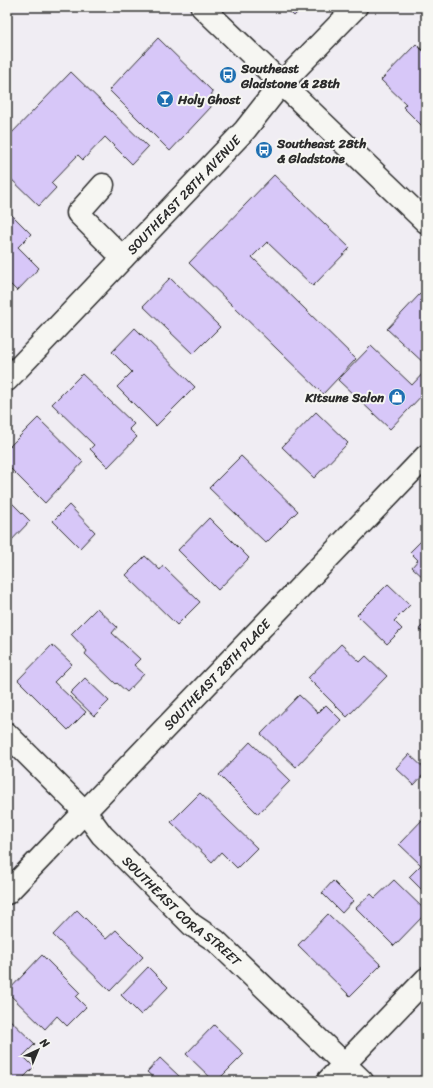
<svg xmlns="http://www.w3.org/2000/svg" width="433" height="1088" font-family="Sriracha,sans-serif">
  <rect width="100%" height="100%" fill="#f0edf3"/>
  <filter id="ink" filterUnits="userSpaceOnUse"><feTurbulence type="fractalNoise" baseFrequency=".025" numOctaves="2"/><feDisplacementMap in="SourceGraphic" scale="8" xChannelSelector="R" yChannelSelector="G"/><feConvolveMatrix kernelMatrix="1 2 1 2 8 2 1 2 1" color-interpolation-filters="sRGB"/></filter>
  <g filter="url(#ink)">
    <path fill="#d7c7f8" stroke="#2b2b2b" d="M285,7H303L294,16Z
      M158,38L212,91L211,107L170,151L109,90Z
      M416,44L426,54V130L403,107L406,104L381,80Z
      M71,72L148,147L132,164L105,137L83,160L78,155L51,183L56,188L39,206L7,175V138Z
      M274,175L350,248L313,286L267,242L252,257L356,359L323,394L189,263Z
      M7,210L31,234L18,247L39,268L17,291L7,281Z
      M170,278L220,327L193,354L143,306Z
      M420,294L426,299V365L387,329Z
      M135,328L195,387L156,426L117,387L132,372L112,352Z
      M371,346L412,385L426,370V391L390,429L338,380Z
      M82,374L134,424L129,429L137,437L108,467L90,449L94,445L52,404Z
      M316,412L348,443L314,478L282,447Z
      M38,418L83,462L45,503L7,465V449Z
      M241,456L298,511L266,543L209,488Z
      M7,498L30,521L7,545Z
      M69,505L95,532L80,548L53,521Z
      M209,518L249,558L218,590L178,550Z
      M426,536V580L412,567L418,560L410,552Z
      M145,556L160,570L163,566L200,602L177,625L126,575Z
      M388,584L410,605L394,621L402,629L387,644L357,615Z
      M97,608L117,627L112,633L140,659L134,665L144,674L127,692L117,683L116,684L85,654L87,651L71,634Z
      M426,622V636L419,629Z
      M341,644L360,662L366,656L387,676L347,717L308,678Z
      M52,645L72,664L54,682L86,712L68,730L18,680Z
      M85,678L109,701L94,716L70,693Z
      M299,695L318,713L326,705L341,720L296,767L261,734Z
      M250,742L290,781L258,814L219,775Z
      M409,754L426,770V772L414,785L396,768Z
      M200,793L257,848L237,868L221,852L212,862L171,822Z
      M426,816V894L409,877L421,865L399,844Z
      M394,880L426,911V913L394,946L356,908L371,894L375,898Z
      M333,881L353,901L342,913L322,893Z
      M77,910L106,939L116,930L143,957L110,991L53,935Z
      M328,914L381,965L350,996L298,945Z
      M42,955L80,993L76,997L86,1007L67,1026L57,1016L45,1029L7,992Z
      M148,967L168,987L141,1015L121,995Z
      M7,1017L35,1044L23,1056L34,1067L20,1081H10L7,1078Z
      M214,1025L244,1054L217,1081H214L186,1054Z
      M160,1058L180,1077L176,1081H157L147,1072Z
      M426,1070V1081H424L419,1077Z"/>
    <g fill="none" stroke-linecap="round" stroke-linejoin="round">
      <g stroke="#2b2b2b" stroke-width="25">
        <g id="minor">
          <path d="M202,7L426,222"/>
          <path d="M103,185L78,213L123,258"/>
          <path id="s1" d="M7,380L245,130L281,84L356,7"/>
          <path id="s2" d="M7,734L85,812L102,835L192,925L216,941L362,1081"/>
          <path id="s3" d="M7,893L426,456"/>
          <path d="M328,1081L426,979"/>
        </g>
      </g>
      <use href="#minor" stroke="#f6f6f2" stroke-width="22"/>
    </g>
  </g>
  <defs>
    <g id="bus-disc" transform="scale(0.9)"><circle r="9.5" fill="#1f6fb2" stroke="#f6f6f2"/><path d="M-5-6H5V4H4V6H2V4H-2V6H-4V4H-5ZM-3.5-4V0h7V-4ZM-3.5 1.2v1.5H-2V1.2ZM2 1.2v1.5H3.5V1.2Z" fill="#fff"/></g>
    <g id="bar-disc" transform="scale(0.9)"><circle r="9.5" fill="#1f6fb2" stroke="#f6f6f2"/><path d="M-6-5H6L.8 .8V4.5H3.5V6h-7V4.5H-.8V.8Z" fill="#fff"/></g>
    <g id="shop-disc" transform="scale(0.9)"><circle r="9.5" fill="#1f6fb2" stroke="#f6f6f2"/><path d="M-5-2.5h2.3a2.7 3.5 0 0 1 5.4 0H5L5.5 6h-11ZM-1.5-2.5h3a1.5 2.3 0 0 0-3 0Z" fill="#fff"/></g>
  </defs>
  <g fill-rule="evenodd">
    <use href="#bus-disc" x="228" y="75"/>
    <use href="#bar-disc" x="165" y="99"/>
    <use href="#bus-disc" x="264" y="150"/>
    <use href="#shop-disc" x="397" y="397"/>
  </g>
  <g text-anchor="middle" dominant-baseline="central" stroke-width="4" stroke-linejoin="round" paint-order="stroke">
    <g font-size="13" font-weight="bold" fill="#2b2b2b" stroke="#f6f6f2" text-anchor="start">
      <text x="241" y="68">Southeast<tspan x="241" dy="15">Gladstone &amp; 28th</tspan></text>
      <text x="178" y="99">Holy Ghost</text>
      <text x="277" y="143">Southeast 28th<tspan x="277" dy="15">&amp; Gladstone</tspan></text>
      <text x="384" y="397" text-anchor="end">Kitsune Salon</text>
    </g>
    <g font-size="13" fill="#2b2b2b" stroke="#f6f6f2">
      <text stroke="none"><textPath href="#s1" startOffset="256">SOUTHEAST 28TH AVENUE</textPath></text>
      <text stroke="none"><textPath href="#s3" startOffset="303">SOUTHEAST 28TH PLACE</textPath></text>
      <text stroke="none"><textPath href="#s2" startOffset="249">SOUTHEAST CORA STREET</textPath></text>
    </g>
  </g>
  <rect width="433" height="1088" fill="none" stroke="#f6f6f2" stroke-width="24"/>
  <rect x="12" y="12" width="409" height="1064" fill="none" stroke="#2b2b2b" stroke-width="1.5" filter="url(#ink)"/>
  <g transform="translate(38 1050) rotate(44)" stroke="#f6f6f2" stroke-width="3" paint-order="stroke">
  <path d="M0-3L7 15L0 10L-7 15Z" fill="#2b2b2b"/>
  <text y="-6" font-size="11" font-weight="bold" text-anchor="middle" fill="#2b2b2b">N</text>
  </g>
</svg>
